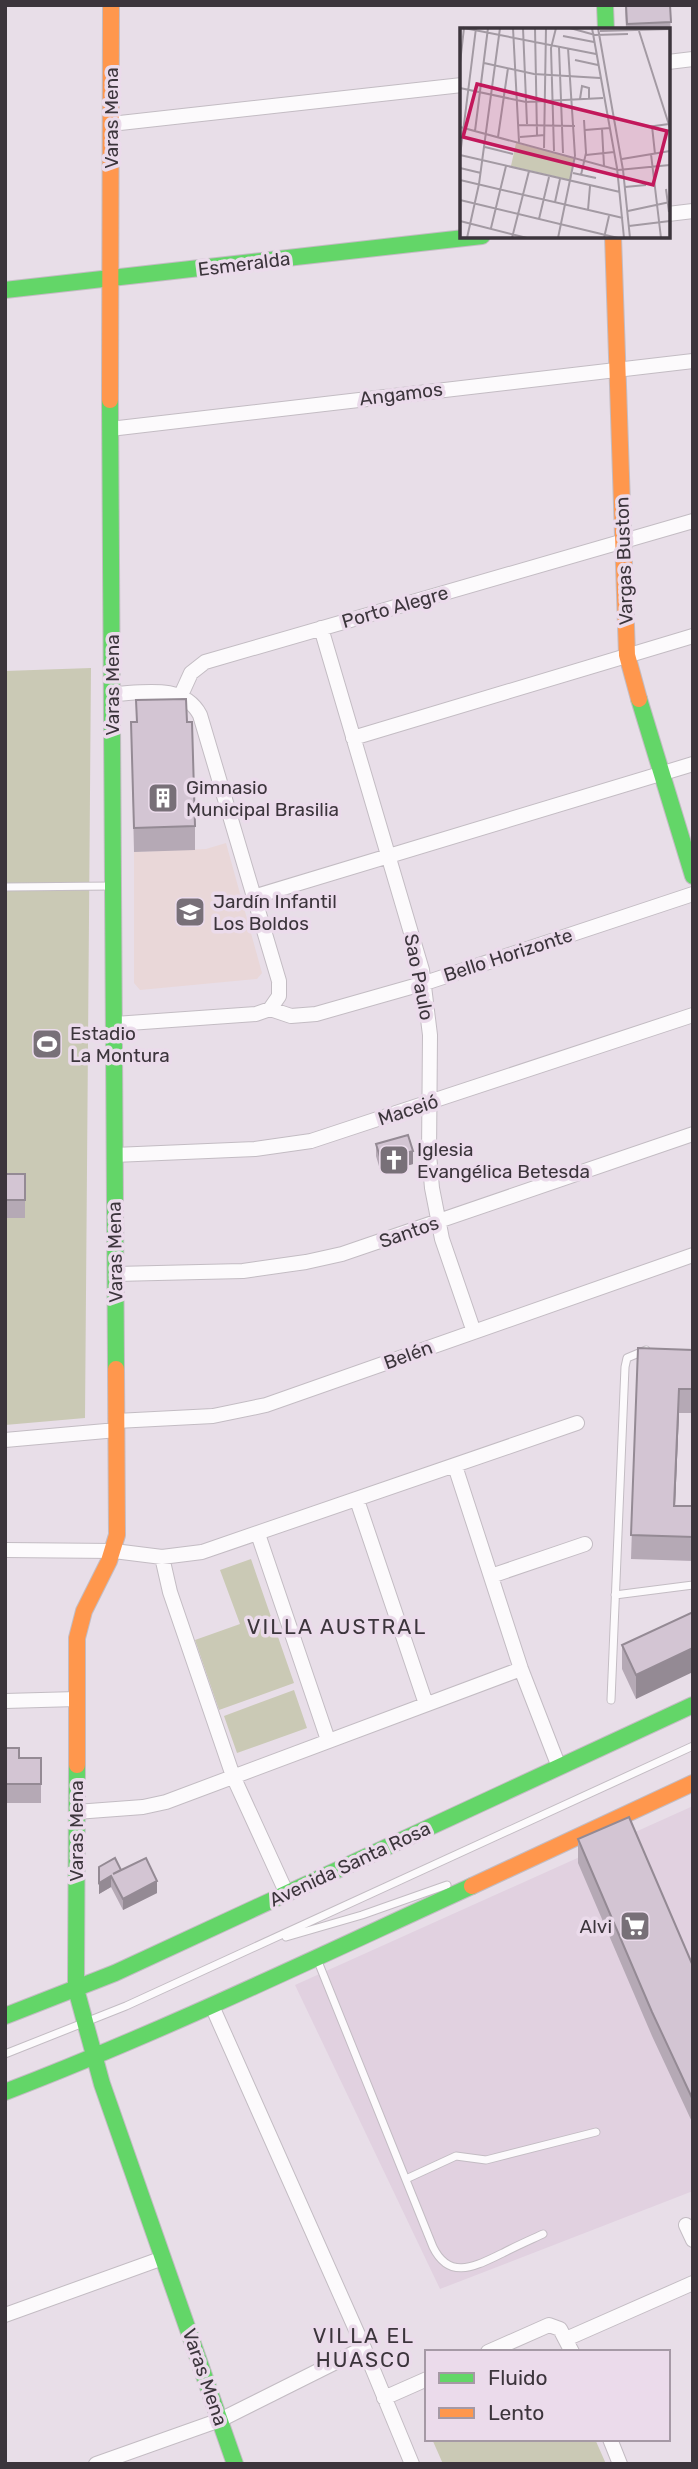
<svg xmlns="http://www.w3.org/2000/svg" width="698" height="2469" font-family="Rubik,sans-serif">
  <rect width="100%" height="100%" fill="#e8dee8"/>
  <path fill="#e1d1e0" d="M693,1806V2191L440,2289L295,1985Z"/>
  <path fill="#e9d7d8" d="M226,843L262,973L257,979L140,990L134,983V852L206,849Z"/>
  <path fill="#cac9b5" d="M91,668L85,1418L5,1425V671Z
    M251,1559L294,1683L219,1710L195,1640L240,1624L220,1570Z
    M294,1690L307,1728L237,1753L224,1716Z
    M432,2439H595L606,2464H443Z"/>
  <g fill="none" stroke-linecap="round" stroke-linejoin="round">
    <g stroke="#c3bcc3" stroke-width="9">
      <path id="lane" d="M5,887L113,886
        M615,1595L693,1585
        M611,1700L625,1367L627,1358L646,1350
        M286,1937L362,1915L447,1885
        M317,1959L433,2247C450,2282 477,2265 503,2253C516,2246 530,2240 543,2234
        M5,2054L126,2006L693,1746
        M406,2179L456,2156L486,2160L596,2132"/>
    </g>
    <g stroke="#c3bcc3" stroke-width="16">
      <path id="street" d="M668,62L693,59
        M111,124L462,85
        M668,214L693,211
        M110,429L693,361
        M321,628L422,970L430,1035L429,1154L432,1188L442,1239L474,1332
        M112,694C142,693 183,683 200,715L279,981V996L270,1009
        M181,695L191,673L205,662L693,521
        M353,738L693,636
        M253,897L693,764
        M115,1024L256,1014L270,1009L291,1016L316,1014L425,983L693,894
        M114,1155L255,1149L311,1141L693,1015
        M115,1274L243,1271L306,1262L342,1254L693,1134
        M116,1421L213,1416L266,1405L693,1255
        M5,1440L117,1430
        M455,1466L521,1669L559,1767
        M357,1500L426,1704
        M258,1534L328,1740
        M5,1550L114,1551L162,1557L202,1552L577,1423
        M162,1557L170,1592L233,1776L287,1894
        M491,1576L585,1544
        M5,1701L77,1699
        M76,1812L143,1807L166,1802L521,1669
        M212,2006L364,2348L412,2464
        M686,2225L693,2240
        M5,2315L163,2258
        M566,2339L693,2283
        M488,2352L549,2325L560,2329L572,2352
        M384,2398L427,2379
        M610,2439L620,2464
        M96,2464L220,2420L364,2348"/>
    </g>
    <g stroke="#c3bcc3" stroke-width="18">
      <path id="fast" d="M605,5L606,30
        M5,290L482,236
        M110,400L116,1369
        M639,699L693,876
        M77,1765L76,1989L102,2084L235,2464
        M5,2016L115,1973L693,1705
        M5,2092C164,2031 317,1957 472,1886"/>
    </g>
    <g stroke="#c3bcc3" stroke-width="18">
      <path id="slow" d="M613,236L627,655L639,699
        M110,400L111,5
        M77,1765V1638L84,1611L109,1561L117,1535L116,1369
        M472,1886L693,1783"/>
    </g>
    <use href="#lane" stroke="#fcfafc" stroke-width="7"/>
    <use href="#street" stroke="#fcfafc" stroke-width="14"/>
    <use href="#fast" stroke="#63d668" stroke-width="16"/>
    <use href="#slow" stroke="#ff974d" stroke-width="16"/>
  </g>
  <path fill="#b5a9b5" d="M625,5H670L671,47H668V30H626Z
    M136,700L187,722L195,826V850L134,852L131,722H136Z
    M376,1144L413,1164L381,1173L376,1156Z
    M5,1174H25V1218H5Z
    M638,1348L693,1350V1413H679L675,1506H693V1561L631,1559Z
    M693,1612L636,1699L622,1669V1645Z
    M5,1748L19,1758H41V1803H5Z
    M578,1839L693,1966V2124L652,2036L578,1863Z
    M99,1867L121,1870L157,1893L123,1910L111,1887L99,1894Z"/>
  <path fill="#948a94" d="M413,1151V1164L381,1173V1160Z
    M679,1389V1413L674,1530V1506Z
    M693,1648V1672L636,1699V1675Z
    M111,1876V1887L99,1894V1883Z
    M157,1881V1893L123,1910V1899Z"/>
  <path fill="#d3c5d3" stroke="#948a94" stroke-width="2" d="M626,5H670L671,22L627,24Z
    M186,699L187,722H192L195,826L134,828L131,722H137L136,700Z
    M408,1135L413,1151L381,1160L376,1144Z
    M5,1174H25V1200H5Z
    M638,1348L693,1350V1389H679L674,1506H693V1537L631,1535Z
    M693,1612V1648L636,1675L622,1645Z
    M5,1748H19V1758H41V1784H5Z
    M629,1817L693,1966V2100L652,2012L578,1839Z
    M115,1858L121,1870L113,1874L146,1858L157,1881L123,1899L111,1876L99,1883V1867Z"/>
  <defs>
    <g id="building-square" transform="scale(1.575)"><rect x="-9" y="-9" width="18" height="18" rx="4" fill="#787078" stroke="#ebdbeb"/><path d="M-4-6H4V6H1V3H-1V6H-4ZM-2.5-4.3h1.7v1.8h-1.7ZM.8-4.3h1.7v1.8H.8ZM-2.5-1h1.7V.8h-1.7ZM.8-1h1.7V.8H.8Z" fill="#fff"/></g>
    <g id="school-square" transform="scale(1.575)"><rect x="-9" y="-9" width="18" height="18" rx="4" fill="#787078" stroke="#ebdbeb"/><path d="M0-5L7-2L0 1L-7-2ZM-4 1L0 2.5L4 1V4Q0 6-4 4Z" fill="#fff"/></g>
    <g id="stadium-square" transform="scale(1.575)"><rect x="-9" y="-9" width="18" height="18" rx="4" fill="#787078" stroke="#ebdbeb"/><path d="M0-5a6.5 5 0 1 0 0 10a6.5 5 0 1 0 0-10ZM-3.5-1.8h7v3.6h-7Z" fill="#fff"/></g>
    <g id="church-square" transform="scale(1.575)"><rect x="-9" y="-9" width="18" height="18" rx="4" fill="#787078" stroke="#ebdbeb"/><path d="M-1.2-6h2.4v3.5h3.3v2.4h-3.3V6h-2.4V-.1h-3.3v-2.4h3.3Z" fill="#fff"/></g>
    <g id="supermarket-square" transform="scale(1.575)"><rect x="-9" y="-9" width="18" height="18" rx="4" fill="#787078" stroke="#ebdbeb"/><path d="M-6-5.5h2.5l.6 2H6L4.5 2H-2.5L-4.4-4H-6ZM-1.5 3.2a1.3 1.3 0 1 0 .1 0ZM3 3.2a1.3 1.3 0 1 0 .1 0Z" fill="#fff"/></g>
  </defs>
  <g fill-rule="evenodd">
    <use href="#building-square" x="163" y="798"/>
    <use href="#school-square" x="190" y="912"/>
    <use href="#stadium-square" x="47" y="1044"/>
    <use href="#church-square" x="394" y="1160"/>
    <use href="#supermarket-square" x="635" y="1926"/>
  </g>
  <g text-anchor="middle" dominant-baseline="central" stroke-width="7" stroke-linejoin="round" paint-order="stroke">
    <g font-size="19" fill="#3c353c" stroke="#ebdbeb">
      <text transform="translate(111 118) rotate(-90)">Varas Mena</text>
      <text transform="translate(244 264) rotate(-7)">Esmeralda</text>
      <text transform="translate(401 394) rotate(-7)">Angamos</text>
      <text transform="translate(624 561) rotate(-92)">Vargas Buston</text>
      <text transform="translate(395 607) rotate(-16)">Porto Alegre</text>
      <text transform="translate(112 685) rotate(-90)">Varas Mena</text>
      <text transform="translate(508 955) rotate(-18)">Bello Horizonte</text>
      <text transform="translate(419 977) rotate(79)">Sao Paulo</text>
      <text transform="translate(408 1110) rotate(-18)">Maceió</text>
      <text transform="translate(409 1232) rotate(-19)">Santos</text>
      <text transform="translate(115 1252) rotate(-91)">Varas Mena</text>
      <text transform="translate(408 1355) rotate(-20)">Belén</text>
      <text transform="translate(76 1831) rotate(-90)">Varas Mena</text>
      <text transform="translate(350 1864) rotate(-25)">Avenida Santa Rosa</text>
      <text transform="translate(205 2377) rotate(71)">Varas Mena</text>
    </g>
    <g font-size="19" fill="#3c353c" stroke="#ebdbeb" text-anchor="start">
      <text x="186" y="787">Gimnasio<tspan x="186" dy="22">Municipal Brasilia</tspan></text>
      <text x="213" y="901">Jardín Infantil<tspan x="213" dy="22">Los Boldos</tspan></text>
      <text x="70" y="1033">Estadio<tspan x="70" dy="22">La Montura</tspan></text>
      <text x="417" y="1149">Iglesia<tspan x="417" dy="22">Evangélica Betesda</tspan></text>
      <text x="612" y="1926" text-anchor="end">Alvi</text>
    </g>
    <g font-size="21" letter-spacing="2" fill="#3c353c" stroke="#ebdbeb">
      <text x="337" y="1626">VILLA AUSTRAL</text>
      <text x="364" y="2335">VILLA EL<tspan x="364" dy="24">HUASCO</tspan></text>
    </g>
  </g>
  <g transform="translate(460 28)">
    <rect width="210" height="210" fill="#e8dee8"/>
    <path d="M56,115L114,130L111,152L51,138Z" fill="#cac9b5"/>
    <path fill="none" stroke="#a39aa3" stroke-width="2" d="M53,0L59,114M63,0L67,96M75,0L77,107M110,0L135,7L168,6M132,0L157,140L164,210M138,0L163,142L170,210M140,3L210,1M179,3L210,100M103,8L134,14M99,19L103,125M108,20L115,128M115,32L138,37M0,35L4,0L136,26M24,35L74,46L140,50M0,60L66,74L143,70M120,71L122,58L129,60V71M58,97L115,98M192,98L195,126M0,99L158,142L210,137M187,99L209,96M142,101L144,138M125,102L150,100M15,103L28,0M38,109L48,40M60,109L85,107M25,119L53,126M84,120L86,0M94,123L91,20L96,0M191,126L201,210M0,127L160,164M126,127L154,124M0,128L16,0M162,131L210,123M0,140L21,145M113,145L136,150M121,147L126,125L124,92M0,152L163,190M165,159L186,157M206,161L209,184M0,172L158,210M95,174L100,151M128,182L130,158M168,183L210,174M79,191L89,149M0,193L67,210M169,198L210,193M31,200L46,138M7,210L19,156L40,0M52,210L69,143M98,210L115,128M144,210L149,188"/>
    <path fill="#c2185b" fill-opacity="0.15" stroke="#c2185b" stroke-width="3.5" d="M17,56L207,103L193,157L3,109Z"/>
    <rect width="210" height="210" fill="none" stroke="#3c353c" stroke-width="3.5"/>
  </g>
  <rect width="698" height="2469" fill="none" stroke="#3c353c" stroke-width="14"/>
  <rect x="425" y="2350" width="245" height="91" fill="#ebdbeb" stroke="#a599a5" stroke-width="2"/>
  <rect x="439" y="2373" width="35" height="10" fill="#63d668" stroke="#a599a5" stroke-width="2"/>
  <text x="488" y="2385" font-size="21" fill="#3c353c">Fluido</text>
  <rect x="439" y="2408" width="35" height="10" fill="#ff974d" stroke="#a599a5" stroke-width="2"/>
  <text x="488" y="2420" font-size="21" fill="#3c353c">Lento</text>
</svg>
